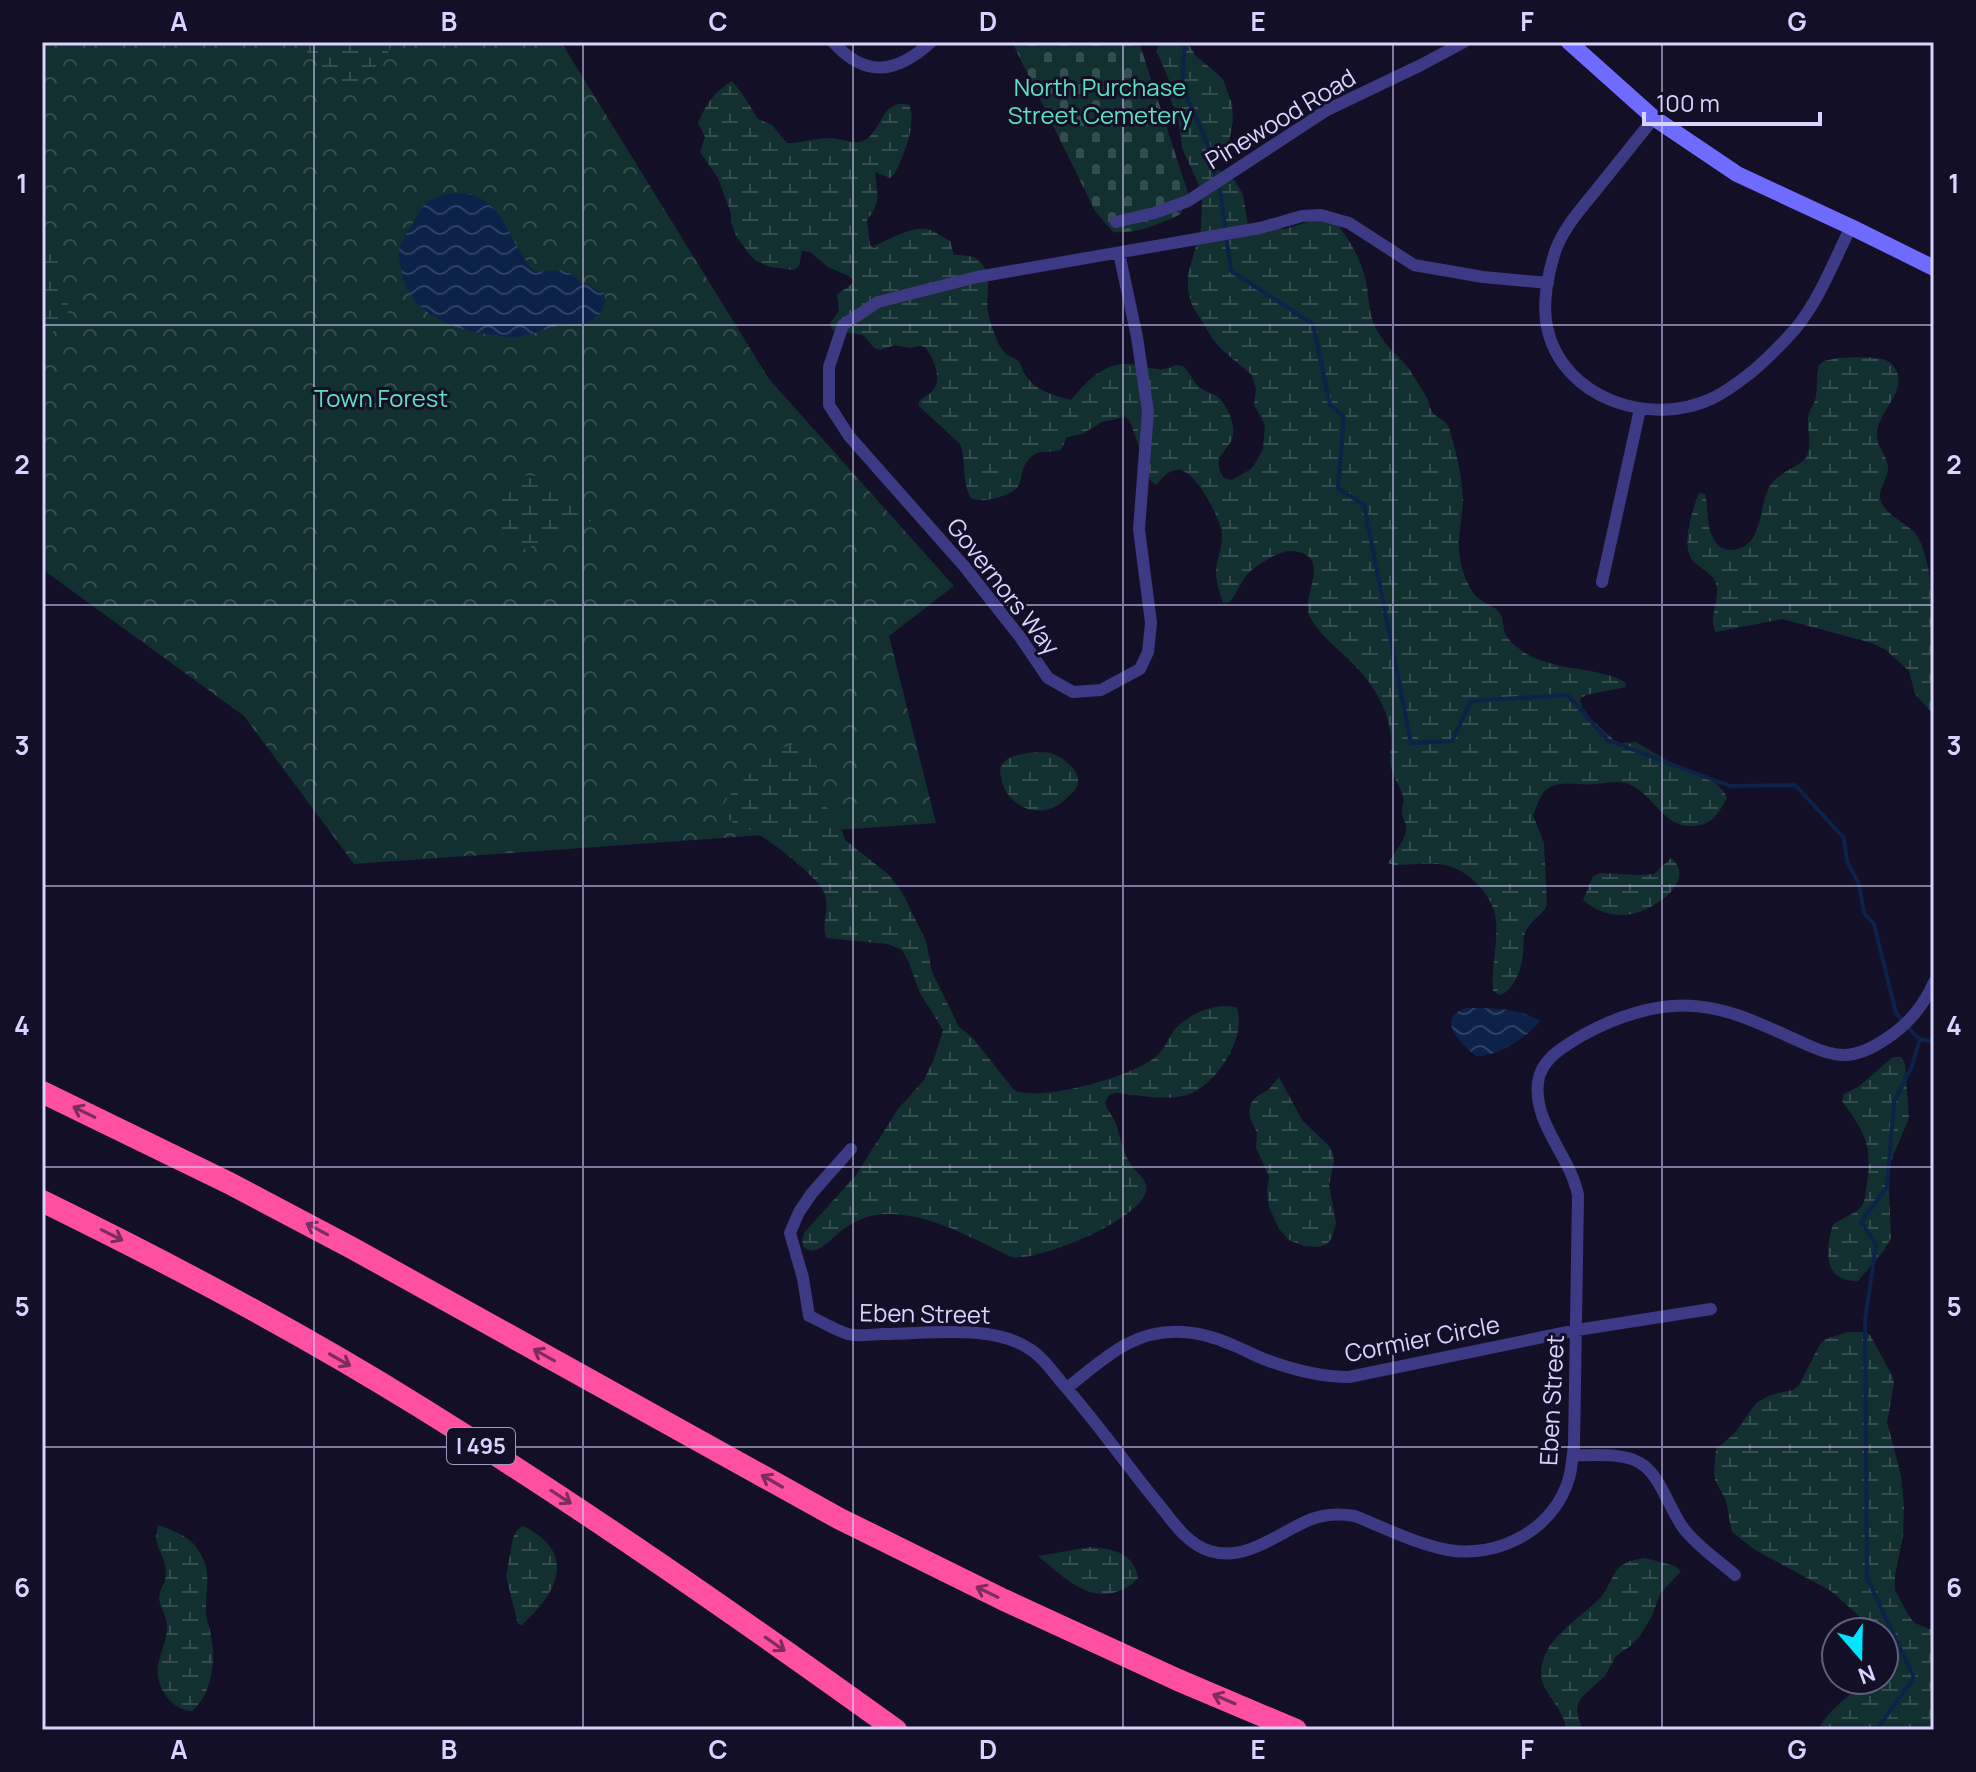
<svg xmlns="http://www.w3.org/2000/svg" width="1976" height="1772" font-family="Manrope,sans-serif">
  <defs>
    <pattern id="forest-crowns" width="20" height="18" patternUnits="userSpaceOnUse" patternTransform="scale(2)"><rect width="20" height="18" fill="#12302f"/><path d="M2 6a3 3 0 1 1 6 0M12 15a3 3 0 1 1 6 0" fill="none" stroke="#344d4e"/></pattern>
    <pattern id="wetland-marsh" width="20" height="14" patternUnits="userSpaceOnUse" patternTransform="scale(2)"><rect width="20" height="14" fill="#12302f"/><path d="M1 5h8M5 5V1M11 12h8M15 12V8" fill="none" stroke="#344d4e"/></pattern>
    <pattern id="cemetery-stones" width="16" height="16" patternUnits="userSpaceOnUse" patternTransform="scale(2)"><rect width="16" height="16" fill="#12302f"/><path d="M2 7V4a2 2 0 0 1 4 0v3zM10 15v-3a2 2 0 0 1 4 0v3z" fill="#344d4e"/></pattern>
    <pattern id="water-waves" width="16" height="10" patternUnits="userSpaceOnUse" patternTransform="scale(2)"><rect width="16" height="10" fill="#0c2248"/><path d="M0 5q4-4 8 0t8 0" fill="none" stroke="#2f4163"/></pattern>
  </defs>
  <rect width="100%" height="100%" fill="#130f26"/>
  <path fill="url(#forest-crowns)" d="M42,42H561L769,379L954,586L889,636L936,823L354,864L244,716L42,569Z"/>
  <path fill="url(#wetland-marsh)" d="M299,42H393C387,62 363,76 348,90L309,55Z
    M1158,42H1187L1196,56L1220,76L1224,82L1232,104L1233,120L1229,143L1215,161L1216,168L1235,181L1243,195L1248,225L1285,229L1322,218L1330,217C1348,235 1362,260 1367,286C1369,302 1369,317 1378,332C1386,347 1399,356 1409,369C1415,379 1423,390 1428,400C1429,404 1430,408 1432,412C1438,419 1445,419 1449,428C1456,450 1462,476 1463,500C1463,514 1459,528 1459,542C1458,558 1464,580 1474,594C1480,602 1491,604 1498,611C1505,617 1502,626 1505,633C1507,638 1513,644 1517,647C1548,673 1592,664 1625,682L1626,687L1586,695L1580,699L1582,707L1591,719L1614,740L1621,743L1636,742L1670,762L1713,780L1724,792L1727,798C1718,814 1712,826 1692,826C1664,827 1655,798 1633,786C1620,779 1609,783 1596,784C1580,787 1557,777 1543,793C1539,799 1536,809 1533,815L1544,843L1547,905C1543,915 1532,919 1527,929C1522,936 1524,945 1523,954C1522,968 1514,991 1500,995L1493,991C1491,968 1498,944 1496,921C1495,906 1487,894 1476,883C1450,857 1428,864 1394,865L1388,863C1394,853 1404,842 1406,831C1407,823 1403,820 1402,814C1401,807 1405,802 1403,796C1400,786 1393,777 1391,767C1389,757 1392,747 1391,737C1389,715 1378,692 1364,676C1348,655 1323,641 1310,617C1299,597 1335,556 1293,551C1282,549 1253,566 1246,576C1240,584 1236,594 1230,602L1223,603C1220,593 1216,583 1216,572C1216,560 1223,546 1222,534C1220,518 1195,467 1176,470C1167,471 1162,479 1156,485L1150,480L1130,421L1125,417L1102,422L1082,434L1067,437L1061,450C1051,453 1039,449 1031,457C1012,475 1034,488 996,498C987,500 980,502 971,498C961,481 967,461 960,444L919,406V401C924,397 932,393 935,387C941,376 933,357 925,347L918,346L910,348L895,345L880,350L874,348L863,335L832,330L830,323L839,311L837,295C843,289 849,288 854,281L849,276L828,267L810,252L802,251L799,266L794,270L770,267L756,261L750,255L736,236L731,222V214L718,178L700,152L705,137L698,123C705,105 715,91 732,81L741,92L758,119L772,125L787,143C802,143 819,137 832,138C844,139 857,147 868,138C884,125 882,99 909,105C917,124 904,155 895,173L890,178L875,172C877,194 882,201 867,220L870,245L874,248L877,247H873L876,245C890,239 910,227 926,229C934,230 942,237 950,241L954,255C964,255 976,255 982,264C993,279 985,296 988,312C990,322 997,344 1004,352C1008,357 1016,357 1019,362C1022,365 1022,370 1024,373C1035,391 1053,395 1071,400C1087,381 1104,362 1131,364C1147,366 1161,374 1176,365L1183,366C1190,372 1192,380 1198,386C1203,391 1209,392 1215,395C1224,400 1232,417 1233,427C1237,451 1207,452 1224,478L1232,480L1251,469L1256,462L1263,449L1265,425L1254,405L1256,389L1252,375L1222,350L1212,338L1192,305L1188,290V274L1201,229L1202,198L1198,183L1182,148L1178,117L1169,96V80L1157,52Z
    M42,248L56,254C60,265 58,276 61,287C63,293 67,299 68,306C71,320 51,333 42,342Z
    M1838,358C1851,358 1883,354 1892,364C1912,389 1880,407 1877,432C1876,446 1886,454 1888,466C1889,477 1880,486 1880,496C1880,512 1904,522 1913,531C1919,537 1922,545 1924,552C1927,562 1930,573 1930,583C1931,597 1928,613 1934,625V715L1915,694L1909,671L1886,650L1872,643L1782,619L1716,632C1708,621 1718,604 1717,589C1716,574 1703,571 1693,561C1680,546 1693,508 1699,493L1705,494C1709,508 1706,523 1712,536C1716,545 1722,550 1731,550C1765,548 1757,507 1770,486C1779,471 1802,466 1807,456C1812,445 1807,430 1808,419C1808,410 1815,404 1816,396C1818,385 1816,375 1819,365L1824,361Z
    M528,475C548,476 582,497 594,512L593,520L520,551L512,550C503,539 493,506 501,493C506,485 519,478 528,475Z
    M796,743C807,744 815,749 819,760L816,767L811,772L827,808L838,818L845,840L888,874L902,892L926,941L932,972L959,1027L972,1037L1015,1091C1045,1101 1128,1077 1153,1059C1164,1052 1167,1039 1175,1029C1188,1014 1218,1001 1237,1008C1247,1038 1216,1086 1187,1095C1165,1101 1138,1095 1116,1093L1109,1095L1105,1102C1107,1111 1113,1116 1116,1124C1121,1138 1123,1153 1131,1165C1136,1172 1144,1177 1146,1185C1154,1216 1036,1263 1011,1257C972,1238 920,1208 875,1215C863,1217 850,1224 841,1231C833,1237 825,1247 816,1250C811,1251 810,1250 804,1248L802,1240L804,1233L856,1175L898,1109L924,1080L934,1059L943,1030L920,993L909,963L902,950L888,944L826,938C820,918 834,907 820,885C800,864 777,845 751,830C742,825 723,822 723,809C723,799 736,790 741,783C757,765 773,750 796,743Z
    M1046,752C1064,755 1090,777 1072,793C1066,799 1060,805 1052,808C1029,817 1005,801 1001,778C1000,771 999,766 1005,761C1016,752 1033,753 1046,752Z
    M1671,858C1700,883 1646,916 1623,915C1606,915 1595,910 1583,900L1593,876L1600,873L1639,875L1654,874Z
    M1893,1057H1901L1905,1064L1909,1118L1888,1168L1891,1238L1883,1252L1858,1281C1823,1282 1825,1249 1833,1225C1841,1218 1853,1215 1860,1208C1865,1203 1865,1196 1866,1190C1873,1148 1867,1135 1842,1101L1844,1094L1858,1087Z
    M1279,1077L1302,1120L1330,1147L1333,1154L1334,1162L1329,1185L1336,1223L1332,1238L1327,1244L1319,1247L1304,1246L1289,1240L1279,1229L1269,1207L1267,1192L1269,1176L1256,1148L1257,1133L1250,1118L1249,1111L1251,1103L1256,1097L1269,1089Z
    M1848,1332H1864L1870,1335L1893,1377L1894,1384L1887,1422L1901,1475L1904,1506L1903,1537L1895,1575V1590L1910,1618L1915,1623L1934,1631V1724L1920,1730H1818C1828,1710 1850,1695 1867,1680H1884V1661L1889,1649L1886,1634L1860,1617L1831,1591L1755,1550L1732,1532L1726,1501L1715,1480L1714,1473L1716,1449L1734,1434L1756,1403L1770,1395L1793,1390L1799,1385L1820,1344L1826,1339Z
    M158,1525C174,1531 190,1536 199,1551C213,1573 205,1589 206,1612C206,1620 210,1628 211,1636C216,1660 212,1695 192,1711C171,1710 155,1686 158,1666C160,1653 166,1642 167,1629C168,1617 160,1609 159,1598C159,1590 166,1582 166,1574C167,1561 157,1550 156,1538C156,1533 158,1529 158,1525Z
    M523,1526C578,1553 558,1592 522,1625L518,1624L506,1576L513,1538L517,1530Z
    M1090,1547C1112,1549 1134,1552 1138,1578C1132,1585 1125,1589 1116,1592C1085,1602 1061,1574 1038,1556Z
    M1645,1558L1675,1566L1681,1571L1660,1594L1652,1616L1640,1636L1629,1647L1616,1656L1605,1676L1582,1697L1578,1704L1577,1711L1581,1726L1585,1730H1566C1565,1708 1541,1693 1541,1674C1541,1639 1580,1619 1601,1597C1609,1588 1613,1571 1621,1566C1628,1561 1637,1559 1645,1558Z"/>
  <path fill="url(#cemetery-stones)" d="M1012,42H1139L1188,193L1181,214C1159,224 1138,234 1113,232L1095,211Z"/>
  <path fill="url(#water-waves)" d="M450,194C458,194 469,192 476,196C509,211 511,250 536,272L563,270L570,273L582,283L604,293C607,303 603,313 594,319C584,326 575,322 565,324C550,327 530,336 517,337C509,338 500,336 492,335C456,331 409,314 402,273C398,254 396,250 407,233C422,210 420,199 450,194Z
    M1466,1008C1490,1008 1518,1007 1540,1021C1530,1036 1494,1058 1476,1056C1461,1044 1434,1019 1466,1008Z"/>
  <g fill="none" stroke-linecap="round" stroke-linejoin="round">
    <path stroke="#0c2248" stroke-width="4" d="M1185,42L1182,86L1208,145L1215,175
      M1220,190L1231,271L1313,324L1330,405L1344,417L1338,488L1364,505L1411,743L1452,741L1471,701L1568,695L1607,740L1730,786L1795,785L1844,838L1847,861L1859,884L1864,913L1874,924L1896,1013L1915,1035L1920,1039L1934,1042
      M1876,1730L1914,1678L1867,1578L1865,1321L1876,1244L1861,1222L1887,1187L1894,1102L1912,1066L1920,1039"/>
    <path stroke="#3d3a85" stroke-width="12" d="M833,42C866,79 897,73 931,42
      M1654,118C1635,142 1616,165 1597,189C1581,209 1565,226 1556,249C1548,272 1542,303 1547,327C1562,399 1651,428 1713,398C1728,391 1740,381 1753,371C1768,358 1783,343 1796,328C1820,299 1834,260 1851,227
      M1116,222L1154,213L1188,201L1327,110L1421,65L1464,42
      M1119,253L1137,337L1148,412L1139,529L1151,623L1148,652L1140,669L1101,690L1073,692L1048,678L1020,637L964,566L849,436L829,405V367L843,325L878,302L977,277L1260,228L1302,216L1321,215L1349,223L1414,265L1483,277L1548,283
      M1602,582L1640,409
      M851,1149L812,1193L799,1212L790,1233L803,1278L809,1316C821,1321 834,1330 848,1334C858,1337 873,1334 884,1334C926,1334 992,1324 1028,1348C1042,1356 1052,1371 1062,1383C1097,1422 1127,1466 1161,1507C1174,1524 1189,1545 1210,1551C1245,1562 1277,1534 1307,1521C1322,1514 1338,1513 1355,1516C1385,1528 1416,1544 1448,1550C1498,1559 1555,1529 1569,1478C1572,1468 1572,1457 1574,1447L1578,1195C1570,1155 1533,1124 1538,1082C1541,1058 1565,1046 1583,1035C1615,1017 1657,1003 1694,1006C1728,1008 1761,1024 1792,1038C1808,1045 1827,1055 1844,1055C1862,1055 1879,1044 1893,1034C1912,1020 1925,1003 1934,982
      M1067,1388C1086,1373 1106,1355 1127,1344C1163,1325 1200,1330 1235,1346C1247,1351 1257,1357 1269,1361C1294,1370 1322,1377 1349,1377L1577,1330L1711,1309
      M1573,1455C1593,1456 1622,1452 1640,1463C1660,1474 1669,1509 1684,1529C1698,1547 1718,1560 1735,1575"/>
    <path stroke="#6f6bff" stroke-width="16" d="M1569,42L1654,118L1737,174L1851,227L1934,268"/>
    <path stroke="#ff4fa3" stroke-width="22" d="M42,1092L229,1183L352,1248L840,1519L1004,1600L1178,1680L1296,1730
      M42,1201C171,1264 298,1331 420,1407C583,1508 740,1618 896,1730"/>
  </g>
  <defs><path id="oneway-shaft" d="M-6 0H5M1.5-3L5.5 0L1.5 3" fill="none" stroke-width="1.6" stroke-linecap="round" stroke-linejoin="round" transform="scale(2)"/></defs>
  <g stroke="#7d2c5e">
    <use href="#oneway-shaft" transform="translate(84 1112) rotate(-154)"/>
    <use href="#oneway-shaft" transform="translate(317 1229) rotate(-152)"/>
    <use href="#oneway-shaft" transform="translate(112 1235) rotate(27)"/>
    <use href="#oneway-shaft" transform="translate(544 1355) rotate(-151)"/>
    <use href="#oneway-shaft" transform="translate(340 1360) rotate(30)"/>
    <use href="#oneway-shaft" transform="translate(772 1481) rotate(-150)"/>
    <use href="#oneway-shaft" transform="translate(561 1497) rotate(33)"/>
    <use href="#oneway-shaft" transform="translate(987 1592) rotate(-154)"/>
    <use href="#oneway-shaft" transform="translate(775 1644) rotate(35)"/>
    <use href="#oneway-shaft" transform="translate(1224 1699) rotate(-157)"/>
  </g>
  <path fill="none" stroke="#d9d4ff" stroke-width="2" stroke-opacity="0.55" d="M314,42V1730M583,42V1730M853,42V1730M1123,42V1730M1393,42V1730M1662,42V1730M42,325H1934M42,605H1934M42,886H1934M42,1167H1934M42,1447H1934"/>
  <g text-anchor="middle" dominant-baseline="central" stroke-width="6" stroke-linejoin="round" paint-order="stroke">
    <rect fill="#130f26" stroke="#9e99be" stroke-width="2" x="447" y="1428" width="68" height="36" rx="6"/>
    <g font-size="22" font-weight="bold" fill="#d9d4ff">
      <text x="481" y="1446">I 495</text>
    </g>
    <g font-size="24" fill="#5fe0c0" stroke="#130f26">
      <text x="1100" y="86">North Purchase<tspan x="1100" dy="28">Street Cemetery</tspan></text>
      <text x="381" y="397">Town Forest</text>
    </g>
    <g font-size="24" fill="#d9d4ff" stroke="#130f26">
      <text transform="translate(1280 118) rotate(-31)">Pinewood Road</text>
      <text transform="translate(1004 586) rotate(52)">Governors Way</text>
      <text transform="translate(925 1313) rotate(1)">Eben Street</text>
      <text transform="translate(1422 1338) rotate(-11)">Cormier Circle</text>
      <text transform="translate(1551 1400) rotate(-87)">Eben Street</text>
    </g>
  </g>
  <rect width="1976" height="1772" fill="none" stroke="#130f26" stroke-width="88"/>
  <g transform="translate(1860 1656) rotate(160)"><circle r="38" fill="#130f26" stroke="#625e7d" stroke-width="2"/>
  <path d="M0-6L14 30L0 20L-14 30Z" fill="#00e5ff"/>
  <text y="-12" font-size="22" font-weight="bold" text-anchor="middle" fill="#d9d4ff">N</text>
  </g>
  <path d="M1644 112v12h176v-12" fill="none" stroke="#d9d4ff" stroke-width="4"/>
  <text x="1656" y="112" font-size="24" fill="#d9d4ff" stroke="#130f26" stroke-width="6" paint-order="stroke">100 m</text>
  <rect x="44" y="44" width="1888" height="1684" fill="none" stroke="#d9d4ff" stroke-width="3"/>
  <g font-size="26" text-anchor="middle" font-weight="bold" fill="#d9d4ff">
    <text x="179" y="31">A</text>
    <text x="449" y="31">B</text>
    <text x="718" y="31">C</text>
    <text x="988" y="31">D</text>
    <text x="1258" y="31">E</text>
    <text x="1527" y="31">F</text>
    <text x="1797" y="31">G</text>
    <text x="22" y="193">1</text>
    <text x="1954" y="193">1</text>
    <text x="22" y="474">2</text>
    <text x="1954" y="474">2</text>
    <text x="22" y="755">3</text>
    <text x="1954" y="755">3</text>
    <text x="22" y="1035">4</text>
    <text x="1954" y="1035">4</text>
    <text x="22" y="1316">5</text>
    <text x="1954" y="1316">5</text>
    <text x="22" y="1597">6</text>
    <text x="1954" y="1597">6</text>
    <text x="179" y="1759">A</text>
    <text x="449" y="1759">B</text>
    <text x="718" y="1759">C</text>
    <text x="988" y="1759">D</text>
    <text x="1258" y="1759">E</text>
    <text x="1527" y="1759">F</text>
    <text x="1797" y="1759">G</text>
  </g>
</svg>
